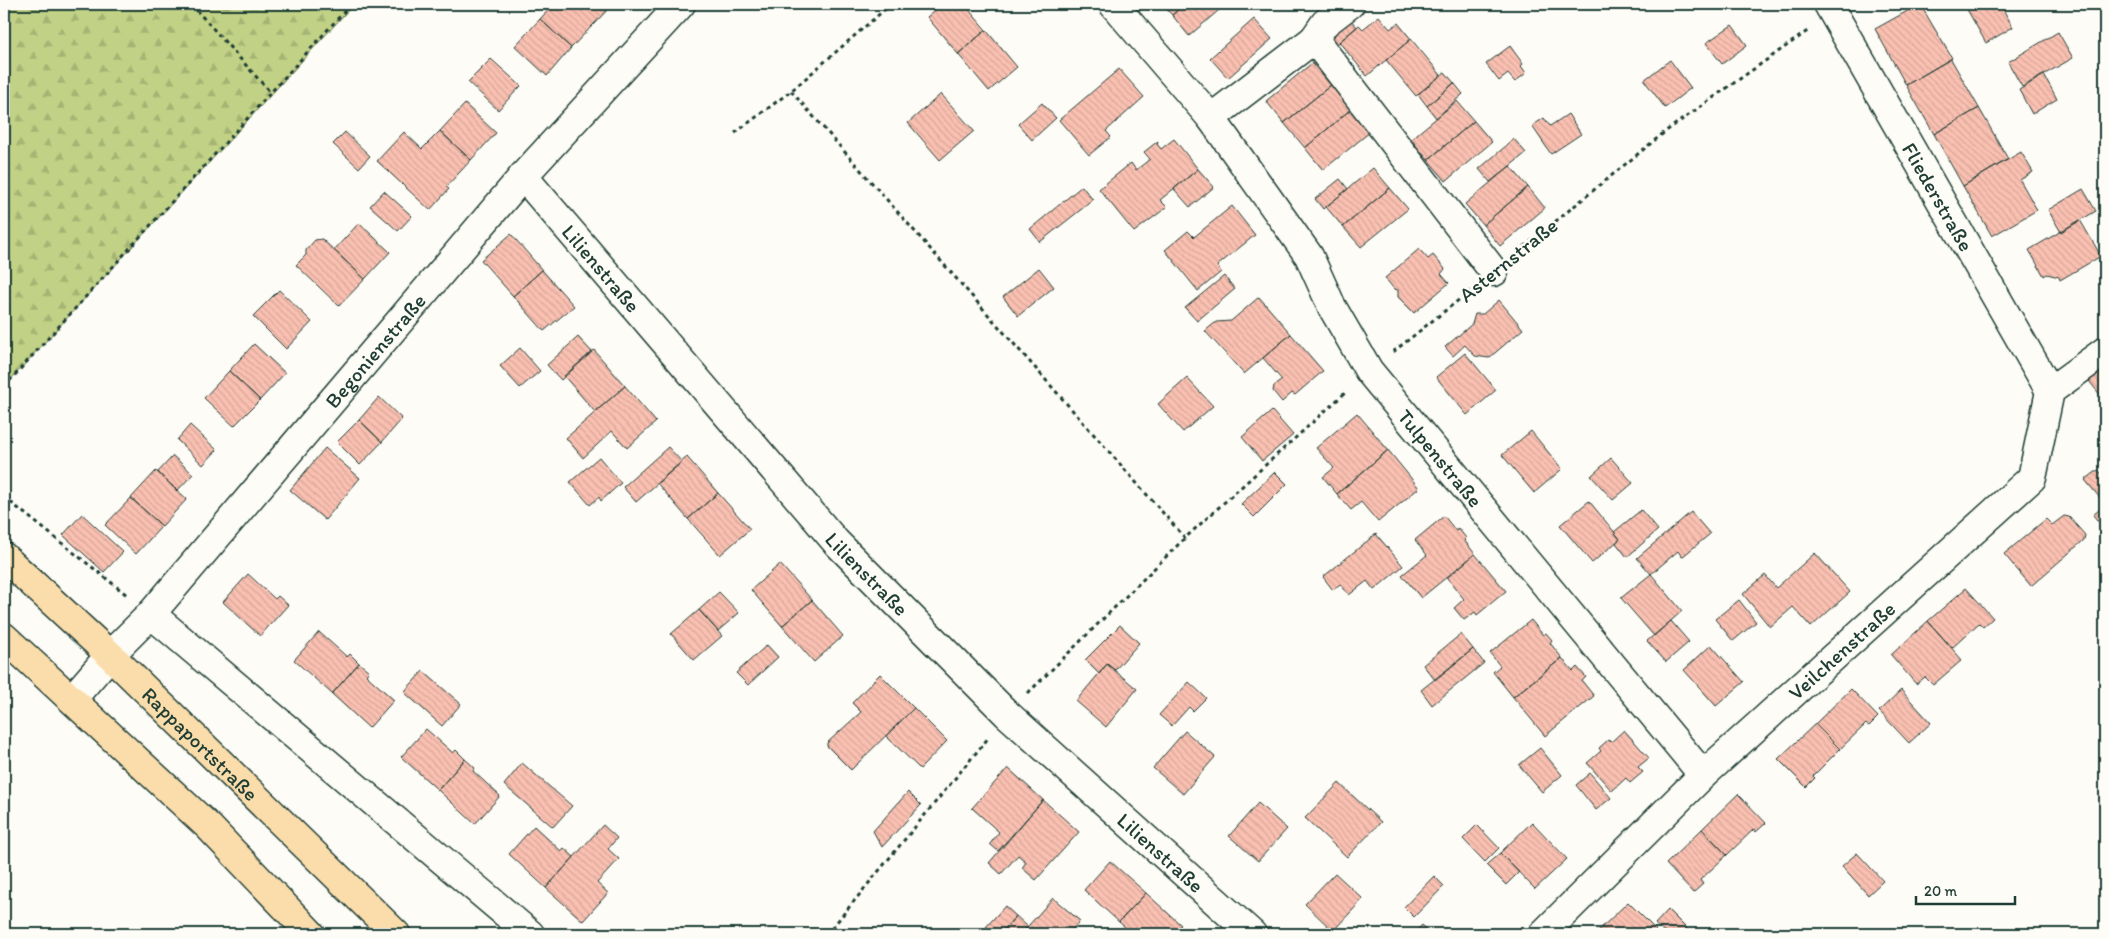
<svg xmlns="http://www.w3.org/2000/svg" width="2109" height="938" font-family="Itim,sans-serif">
  <defs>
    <pattern id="forest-firs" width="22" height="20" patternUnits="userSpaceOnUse" patternTransform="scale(1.25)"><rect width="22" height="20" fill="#c1d185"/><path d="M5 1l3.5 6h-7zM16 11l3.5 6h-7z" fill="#a5b473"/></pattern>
    <pattern id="building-back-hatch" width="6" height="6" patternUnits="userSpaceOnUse" patternTransform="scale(1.25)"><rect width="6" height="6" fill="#fac0b1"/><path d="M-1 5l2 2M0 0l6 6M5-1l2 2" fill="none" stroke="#d6a699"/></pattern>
  </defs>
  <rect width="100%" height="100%" fill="#fdfcf7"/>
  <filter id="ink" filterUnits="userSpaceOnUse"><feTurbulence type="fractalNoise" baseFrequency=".02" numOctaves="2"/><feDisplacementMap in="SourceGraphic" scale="10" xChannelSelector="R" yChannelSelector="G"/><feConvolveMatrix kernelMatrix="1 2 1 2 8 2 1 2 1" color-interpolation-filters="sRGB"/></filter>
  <g filter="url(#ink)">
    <path fill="url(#forest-firs)" stroke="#70875c" d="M4,4H354L4,387Z"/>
    <path fill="url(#building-back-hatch)" stroke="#1f3d34" d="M554,4H613L571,48L540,19Z
      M943,4H964L986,30L958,54L927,17Z
      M1162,4H1185L1172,15Z
      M1185,4H1226L1189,36L1172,15Z
      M1920,4L1952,58L1906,85L1875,29Z
      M1964,4H2000L2013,27L1986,43Z
      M1379,16L1390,29L1398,23L1411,39L1367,76L1339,42L1359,25L1363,29Z
      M1349,18L1357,27L1336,45L1328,35Z
      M540,19L571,48L547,76L515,46Z
      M1254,19L1272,39L1228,78L1210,58Z
      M1732,25L1747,45L1722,64L1706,43Z
      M986,30L1017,67L989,91L958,54Z
      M2058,32L2073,58L2022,87L2008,62Z
      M1411,39L1441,75L1416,96L1386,60Z
      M1510,46L1523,64L1521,66L1526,73L1515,82L1508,74L1499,81L1486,64Z
      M491,59L521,86L498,110L468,82Z
      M1951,59L1979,108L1934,134L1906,85Z
      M1670,60L1691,88L1665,108L1644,80Z
      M1312,63L1331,85L1284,123L1266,101Z
      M1119,69L1144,97L1106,131L1111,137L1089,155L1059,120Z
      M1445,72L1454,83L1427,106L1418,94Z
      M2044,75L2057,99L2032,114L2019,90Z
      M1454,83L1463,94L1436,118L1427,106Z
      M1331,85L1351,109L1305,148L1284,123Z
      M941,94L974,131L940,160L908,123Z
      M1457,101L1474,121L1428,160L1411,139Z
      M1042,103L1056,118L1032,140L1018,124Z
      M465,104L496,133L471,160L440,131Z
      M1979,108L2008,159L1963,186L1934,134Z
      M1351,109L1370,132L1323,170L1305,148Z
      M1568,114L1581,134L1551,154L1532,126L1544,118L1550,126Z
      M1474,121L1492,142L1446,181L1428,160Z
      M440,131L471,160L446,187L449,189L430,210L377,161L404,132L422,149Z
      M345,132L370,156L359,168L333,144Z
      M1174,139L1198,169L1160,200L1167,207L1134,232L1099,189L1131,163L1136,170L1150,159L1144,152L1158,141L1157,144L1161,149Z
      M1514,139L1526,153L1490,182L1479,169Z
      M2021,152L2033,172L2020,180L2037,210L1992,236L1963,186Z
      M1510,166L1528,187L1483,225L1465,204Z
      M1373,168L1390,188L1343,227L1326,207Z
      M1198,169L1214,187L1190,207L1174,189Z
      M1340,179L1348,189L1323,209L1315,199Z
      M1082,186L1093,200L1040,242L1030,229Z
      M1528,187L1545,208L1500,246L1483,225Z
      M1390,188L1408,209L1361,247L1343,227Z
      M2083,189L2096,211L2061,232L2048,210Z
      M384,191L412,216L398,231L370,206Z
      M1232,206L1255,235L1217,266L1221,272L1198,291L1165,250L1188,231L1194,237Z
      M2105,215V228L2099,218Z
      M2080,220L2101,256L2060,280L2059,277L2047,274L2044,276L2029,250Z
      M359,223L390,252L365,279L334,250Z
      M511,234L542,270L513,296L481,260Z
      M322,239L365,279L339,306L296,265L306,255V250L315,240Z
      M1419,249L1428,259L1433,255L1445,269L1441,274L1449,283L1414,313L1398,297V290L1394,289L1385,278Z
      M1039,268L1054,287L1018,316L1003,297Z
      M542,270L574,306L544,331L513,296Z
      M1224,276L1235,289L1197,321L1185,308Z
      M279,290L312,322L286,349L253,316Z
      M1259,297L1291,334L1244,374L1205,331L1216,322L1231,321Z
      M1499,300L1523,329L1489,358L1475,356L1465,345L1453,356L1445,347L1472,324L1475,314H1483Z
      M1291,334L1323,371L1295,395L1292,393L1282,402L1273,391L1274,386L1282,380L1263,358Z
      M578,337L592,352L561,380L547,365Z
      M254,344L285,373L260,400L229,371Z
      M520,348L540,371L520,388L500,366Z
      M594,350L625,386L595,412L564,376Z
      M1465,353L1496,390L1467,415L1436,377Z
      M2105,368V401L2089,381Z
      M229,371L260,400L234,426L204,398Z
      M1187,378L1213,406L1183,432L1158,404Z
      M625,386L656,422L627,448L612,431L583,458L566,438Z
      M379,397L402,419L382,442L359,420Z
      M1272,411L1293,435L1262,461L1242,437Z
      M1357,413L1388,450L1337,494L1323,477L1334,468L1316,448Z
      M359,420L382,442L360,465L337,442Z
      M190,425L217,450L203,465L177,440Z
      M1531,431L1562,469L1534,493L1502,455Z
      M668,447L682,462L636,502L623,487Z
      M325,448L360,478L325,520L290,490Z
      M1388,450L1419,488L1378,522L1361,502L1351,510L1337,494Z
      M173,456L193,474L177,491L158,472Z
      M599,457L621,483L601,501L599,497L590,505L570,482Z
      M687,457L718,493L688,519L657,483Z
      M1611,458L1633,483L1613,500L1591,476Z
      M2098,470L2105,478V504L2085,480Z
      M156,471L187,499L162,526L131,498Z
      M1275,472L1287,484L1254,517L1241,504Z
      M718,493L750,529L720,555L688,519Z
      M131,498L162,526L136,554L105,525Z
      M1589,501L1620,539L1592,563L1560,525Z
      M2105,505V530L2093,515Z
      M1641,510L1658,530L1627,557L1616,543L1620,539L1614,532Z
      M1691,512L1710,534L1682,557L1678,551L1651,574L1637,558Z
      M82,514L123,552L104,572L63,535Z
      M1444,516L1456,531L1458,528L1466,538L1464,540L1475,554L1421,598L1402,575L1427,555L1415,540Z
      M2064,516L2069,517L2085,535L2084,540L2031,586L2004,554L2046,519L2052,525Z
      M1376,534L1403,566L1374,590L1367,581L1349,595L1340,584L1333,590L1323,577Z
      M1815,553L1850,592L1811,627L1793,607L1770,627L1743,594L1765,575L1776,588Z
      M1475,554L1506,591L1477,615L1475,612L1464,620L1454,608L1464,599L1447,578Z
      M780,564L812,600L782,626L751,590Z
      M248,574L275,599L278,596L288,605L260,636L223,602Z
      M1651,574L1682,611L1654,636L1621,598Z
      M1966,588L1993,618L1983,627L1979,623L1952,648L1928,621Z
      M719,592L739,613L718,631L699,610Z
      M812,600L843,636L814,662L782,626Z
      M1739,600L1756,622L1733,641L1715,619Z
      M699,610L722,636L694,660L671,634Z
      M1531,620L1543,635L1546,633L1552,640L1550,643L1562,658L1513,697L1493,672L1500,666L1490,653Z
      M1671,621L1689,642L1666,662L1647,641Z
      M1928,621L1962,660L1933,685L1925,677L1916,684L1891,655Z
      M1120,625L1139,643L1115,670L1107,664L1099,674L1085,660Z
      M319,632L347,657L350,654L359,663L332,694L294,660Z
      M1461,634L1473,649L1435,680L1423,665Z
      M767,645L778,657L748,685L736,673Z
      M1711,645L1744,682L1716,706L1684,670Z
      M1473,649L1484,663L1432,705L1421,690Z
      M1562,658L1573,671L1577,667L1586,677L1582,681L1594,696L1545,736L1513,697Z
      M359,663L369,671L366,675L394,700L369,728L332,694Z
      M1107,664L1137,689L1106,727L1076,701Z
      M423,671L461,704L442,726L404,692Z
      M880,674L914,708L851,770L827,746V743L861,712L852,703Z
      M1189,682L1206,698L1193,711L1189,707L1172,726L1159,715Z
      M1851,689L1878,717L1869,726L1866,724L1840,749L1815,724Z
      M1901,690L1931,723L1909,743L1879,711Z
      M914,708L947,741L920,769L886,736Z
      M1815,724L1840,749L1813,776L1815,778L1806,787L1778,759Z
      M426,729L453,753L456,750L465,759L438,790L401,757Z
      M1624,730L1649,758L1638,767L1643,772L1630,783L1626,778L1612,791L1587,763L1601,751L1599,748L1608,740L1611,742Z
      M1185,731L1215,757L1183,794L1153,768Z
      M1540,748L1562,775L1542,792L1519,765Z
      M465,759L475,768L473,771L500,796L475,824L438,790Z
      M522,763L572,806L553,827L504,785Z
      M1008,768L1043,800L998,851L990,844L999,832L972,808Z
      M1590,773L1611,798L1596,810L1576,785Z
      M1339,783L1381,822L1347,857L1305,818Z
      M908,792L921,805L882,847L873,831Z
      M1738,794L1766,823L1756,832L1754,829L1727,855L1702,829Z
      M1043,800L1079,832L1036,880L1022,868L1026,862L1018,855L1001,874L989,863Z
      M1258,803L1287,829L1258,861L1229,836Z
      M1532,822L1567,859L1535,889L1500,853Z
      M603,825L617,838L608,849L619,859L597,883L608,893L583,921L546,888Z
      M1477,825L1499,848L1485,862L1463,839Z
      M534,826L561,851L564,848L574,857L546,888L509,854Z
      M1702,829L1727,855L1700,880L1703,884L1693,893L1666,864Z
      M1500,853L1519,872L1506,885L1486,865Z
      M1857,853L1883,881L1868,895L1842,866Z
      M1110,861L1146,893L1119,922L1084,890Z
      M1335,873L1363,899L1333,931L1305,904Z
      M1434,876L1444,886L1414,917L1404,907Z
      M1146,893L1181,925L1172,934H1133L1119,922Z
      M1053,898L1080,921L1068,934H1021Z
      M1628,902L1656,930L1652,934H1595Z
      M1005,906L1016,916L1000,934H995L986,927Z
      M1668,910L1692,934H1666L1655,924Z
      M1016,916L1028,927L1021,934H1000Z
      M1422,925L1432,934H1413Z"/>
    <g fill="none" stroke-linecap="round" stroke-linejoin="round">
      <g stroke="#1f3d34" stroke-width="31">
        <g id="minor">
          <path id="s1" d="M1113,4L1211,118L1309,256L1332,307L1369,371L1703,775"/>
          <path id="s2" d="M1828,4L2050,391"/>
          <path d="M1314,39L1325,23L1350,4"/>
          <path d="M1211,118L1314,39L1494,272"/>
          <path id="s3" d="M523,176L836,542L1007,714L1252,934"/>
          <path d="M151,614L530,934"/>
          <path id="s4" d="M72,699L110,655L151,614L523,176L681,4"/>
          <path id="s5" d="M1543,934L1703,775L2032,478L2050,391L2105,351"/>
        </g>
      </g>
      <g stroke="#1f3d34" stroke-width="31">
        <g id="major">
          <path id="s6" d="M4,557L110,655L396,934"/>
          <path d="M4,637L209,827L311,934"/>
        </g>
      </g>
      <path stroke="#1f3d34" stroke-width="3" stroke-dasharray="4 4" stroke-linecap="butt" d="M191,4L270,92
        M791,91L1185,538
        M735,133L791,91L891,4
        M1518,252L1666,131L1809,30
        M1393,352L1470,291
        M4,387L351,4
        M4,497L127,595
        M1028,693L1185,538L1346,392
        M827,934L989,737"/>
      <use href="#minor" stroke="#fdfcf7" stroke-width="28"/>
      <use href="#major" stroke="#fbddab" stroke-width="28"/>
    </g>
  </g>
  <g text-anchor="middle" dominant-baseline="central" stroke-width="5" stroke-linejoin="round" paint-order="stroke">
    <g font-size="21" fill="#1f3d34" stroke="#fdfcf7">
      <text stroke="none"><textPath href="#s2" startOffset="222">Fliederstraße</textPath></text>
      <text transform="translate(1508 260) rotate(-39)">Asternstraße</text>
      <text stroke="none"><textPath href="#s3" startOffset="121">Lilienstraße</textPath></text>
      <text stroke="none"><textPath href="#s4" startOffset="462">Begonienstraße</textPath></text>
      <text stroke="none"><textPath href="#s1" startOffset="562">Tulpenstraße</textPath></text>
      <text stroke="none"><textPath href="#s3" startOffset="526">Lilienstraße</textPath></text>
      <text stroke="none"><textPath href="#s5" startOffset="412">Veilchenstraße</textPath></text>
      <text stroke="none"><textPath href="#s6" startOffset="271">Rappaportstraße</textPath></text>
      <text stroke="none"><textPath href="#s3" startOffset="931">Lilienstraße</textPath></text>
    </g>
  </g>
  <rect width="2109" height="938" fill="none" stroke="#fdfcf7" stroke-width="20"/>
  <rect x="10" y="10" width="2089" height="918" fill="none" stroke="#1f3d34" stroke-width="2" filter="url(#ink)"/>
  <path d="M1916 896v8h99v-8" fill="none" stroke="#1f3d34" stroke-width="2.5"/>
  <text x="1924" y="896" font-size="15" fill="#1f3d34" stroke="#fdfcf7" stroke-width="4" paint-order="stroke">20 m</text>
</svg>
